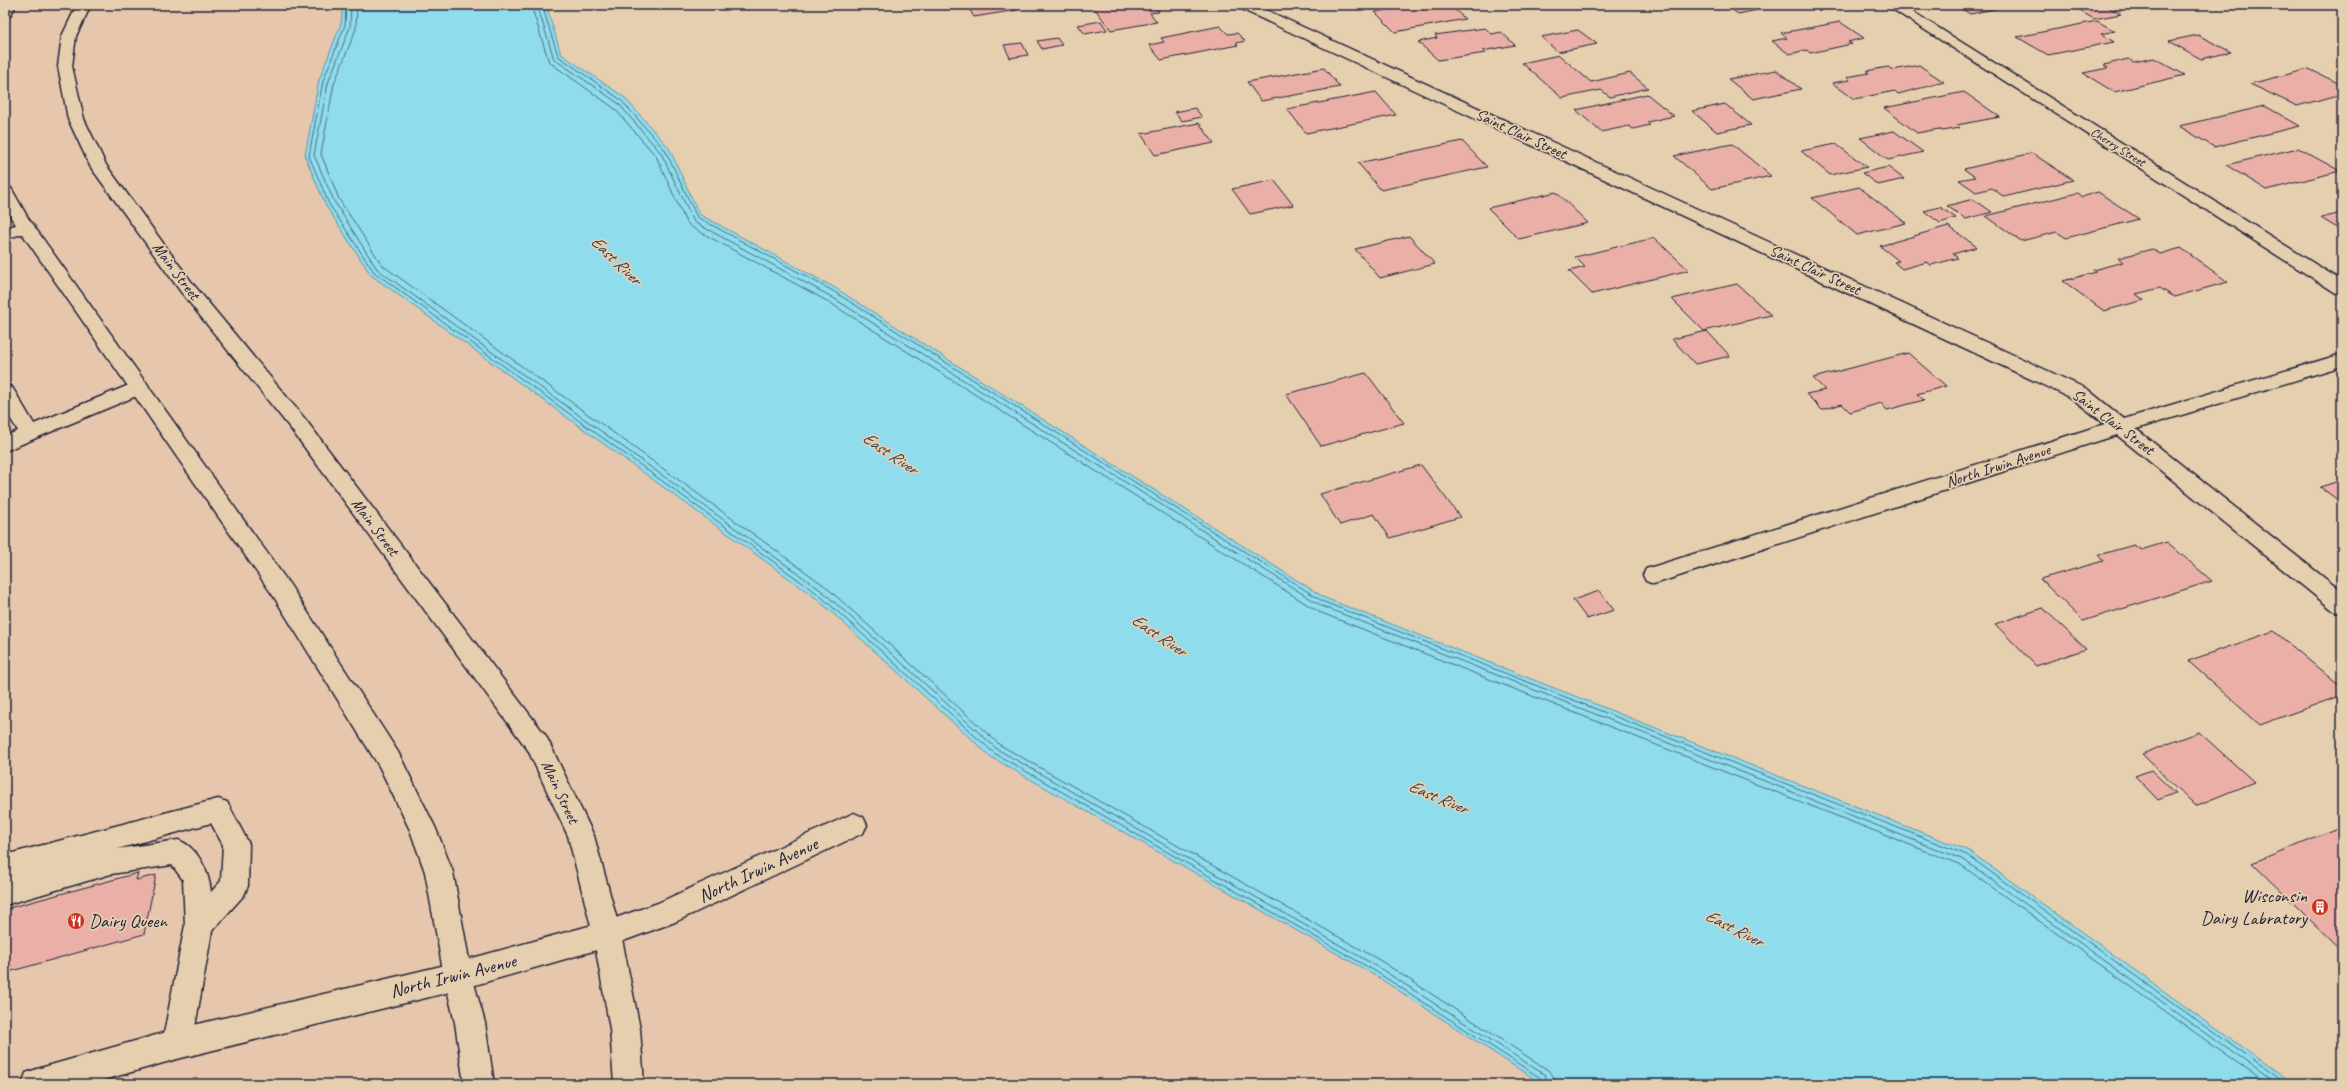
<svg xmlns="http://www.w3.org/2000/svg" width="2347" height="1089" font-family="Caveat,sans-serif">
  <rect width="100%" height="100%" fill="#e5cfae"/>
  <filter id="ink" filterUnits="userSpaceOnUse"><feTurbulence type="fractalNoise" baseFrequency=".025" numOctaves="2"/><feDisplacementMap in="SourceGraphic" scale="8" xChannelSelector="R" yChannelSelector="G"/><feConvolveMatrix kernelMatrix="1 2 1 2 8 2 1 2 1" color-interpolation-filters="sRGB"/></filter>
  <g filter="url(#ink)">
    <path fill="#e6c6ac" d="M5,5H343L341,24L319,80L371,275L816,598L991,757L1373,974L1542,1084H5Z"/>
    <path fill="#8edcec" stroke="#6392a5" d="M343,5H546L561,54L624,97L669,148L699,214L835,288L1325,598L1969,851L2293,1084H1542L1373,974L991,757L816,598L371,275L326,206L305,156L319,80L341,24Z"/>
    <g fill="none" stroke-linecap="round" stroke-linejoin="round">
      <path stroke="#4d6c82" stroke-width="1" d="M346,5L345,25L323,81L309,156L329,204L374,272L818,594L994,753L1375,971L1542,1079L1544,1084
        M351,5L350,27L328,83L314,155L334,201L377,269L822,591L997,749L1378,967L1545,1075L1549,1084
        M357,5L356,29L334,84L321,154L339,199L382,265L825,586L1000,745L1381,961L1548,1070L1553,1076L1555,1084
        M531,5L549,62L614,108L656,156L685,220L691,227L827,301L1319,612L1961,865L2267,1084
        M537,5L554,59L618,103L661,153L694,222L830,296L1322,606L1964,860L2277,1084
        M542,5L558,56L621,100L665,150L697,217L833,291L1324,602L1967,855L2286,1084"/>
    </g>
    <path fill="#eab0a7" stroke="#22223b" d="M984,5H1014L1017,10L974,17L968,7Z
      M1092,5H1154L1159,12L1150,13L1157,22L1111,30Z
      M1413,5H1450L1465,19L1395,32L1375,12Z
      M1710,5H1763L1767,8L1738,14L1726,5L1713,8Z
      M1956,5H2012L1970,14Z
      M2084,5H2105L2121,14L2094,19L2073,7Z
      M1101,21L1107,30L1085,34L1078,25Z
      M2097,21L2115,31L2101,34L2114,42L2048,55L2017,37Z
      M1840,22L1864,38L1848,42L1852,44L1810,53L1807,50L1789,54L1772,41L1787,38L1781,33Z
      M1220,26L1228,34L1237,33L1245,41L1236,43L1238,45L1161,60L1149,45L1164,42L1161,38Z
      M1485,28L1492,34L1501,32L1515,45L1483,51L1486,53L1438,60L1418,42L1437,38L1435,35Z
      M1578,30L1597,44L1558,52L1541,37Z
      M2198,35L2231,52L2201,59L2169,41Z
      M1057,38L1062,45L1042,49L1037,41Z
      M1022,43L1028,55L1010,58L1004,45Z
      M1559,55L1591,82L1630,73L1648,88L1610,97L1601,90L1562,98L1522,63Z
      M2154,58L2185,75L2114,92L2083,73L2108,68L2104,65L2128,59L2134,62Z
      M1919,65L1944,82L1898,94L1895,91L1854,99L1832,83L1850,80L1847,77L1869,73L1866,71L1888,67L1893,70Z
      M1324,68L1340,87L1261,101L1247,82Z
      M2309,69L2342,85V94L2297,106L2250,84Z
      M1776,70L1801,89L1753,99L1728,79Z
      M1376,92L1396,115L1306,133L1287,109Z
      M1964,92L2000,117L1957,125L1960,128L1943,131L1939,129L1917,133L1884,108Z
      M1647,94L1674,116L1647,122L1650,125L1633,129L1629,126L1601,132L1576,110Z
      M1725,104L1751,125L1717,132L1692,111Z
      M2265,106L2300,126L2214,147L2179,126Z
      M1195,108L1202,117L1182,121L1175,112Z
      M1199,123L1214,143L1155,155L1141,134Z
      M1894,131L1923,152L1888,160L1860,138Z
      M1462,141L1487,167L1381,190L1358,163Z
      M1732,144L1771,176L1712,189L1674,156Z
      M1836,144L1867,167L1830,175L1801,151Z
      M2298,148L2340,171L2267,190L2226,165Z
      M2032,153L2073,180L2004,197L1992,188L1976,192L1959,180L1975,177L1964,169Z
      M1888,167L1904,179L1878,185L1862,173Z
      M1274,180L1293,205L1250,214L1232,189Z
      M1859,187L1906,223L1857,235L1812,198Z
      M1556,192L1588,223L1519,239L1488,208Z
      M2098,192L2139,219L2066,238L2057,232L2021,241L1986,216L2077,193L2082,197Z
      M1973,199L1992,212L1966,219L1947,206Z
      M1940,207L1956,218L1940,223L1924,211Z
      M2342,213V231L2321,218Z
      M1948,226L1977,247L1953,254L1958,258L1931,265L1927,262L1902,269L1894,262L1899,261L1880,246Z
      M1409,236L1435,264L1380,278L1355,249Z
      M1654,238L1689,270L1592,294L1569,271L1585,267L1575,257Z
      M2181,248L2228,282L2174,297L2160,288L2136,294L2144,300L2104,311L2063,281L2096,272L2093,270L2123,262L2118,258L2152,249L2160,254Z
      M1737,284L1771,315L1704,331L1672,299Z
      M1707,331L1730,356L1695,364L1672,339Z
      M1908,353L1946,386L1917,394L1924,400L1887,410L1881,403L1850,412L1842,404L1822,410L1806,394L1825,390L1813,378Z
      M1366,373L1404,423L1321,446L1286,394Z
      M1421,465L1460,517L1390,538L1374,514L1340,525L1320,494Z
      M2342,480V503L2320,487Z
      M2167,542L2212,581L2083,621L2040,579L2103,561L2098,555L2134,545L2141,550Z
      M1599,591L1614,610L1587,619L1573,600Z
      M2043,608L2086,649L2036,666L1995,624Z
      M2274,631L2342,688V695L2260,725L2188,661Z
      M2199,732L2254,782L2195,806L2142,754Z
      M2151,770L2175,793L2158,800L2135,776Z
      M2342,826V951L2252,863Z
      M138,873L136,880L156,875L144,934L5,973V909Z"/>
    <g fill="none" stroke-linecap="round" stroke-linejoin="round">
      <g stroke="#22223b" stroke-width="3">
        <path id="service" d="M26,222L32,223L35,227L32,231L5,239V228Z
          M139,381L146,382L149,387L146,392L5,451V436L18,431L5,409V385L12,387L34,424Z
          M218,799L227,802L249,844L248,886L244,895L212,931L192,1044L187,1054L177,1059L167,1054L162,1044L185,925L183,880L172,865L111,874L5,905V879L17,876L5,879V855ZM211,823L223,845L221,881L211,892C209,872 198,847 178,840L117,849Z"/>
      </g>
      <g stroke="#22223b" stroke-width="3">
        <path id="minor" d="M1237,5H1255L2087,389L2124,419L2342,354V366L2136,429L2342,592V614L2334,611L2117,435L1654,584L1646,581L1643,575L1646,569L2105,424L2073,399L1239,8Z
          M1886,5H1902L2342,281V295L2336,293Z
          M854,813L863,817L867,825L863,833L675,922L607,947L458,990L177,1059L90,1084H22L26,1073L37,1069L177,1029L458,962L607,921L658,903Z"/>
      </g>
      <g stroke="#22223b" stroke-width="3">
        <path id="primary" d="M5,5H16L10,16L5,17Z
          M77,5H91L76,36L72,66L84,119L106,165L193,284L305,419L546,736L594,836L621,934L640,1029L644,1084H614L610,1029L593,934L568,836L528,750L291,429L181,292L90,166L68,119L58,66L62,36Z
          M5,187L11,188L28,218L290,585L398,752L436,829L453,872L472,976L485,1023L494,1084H464L455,1023L444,976L425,872L410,830L380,768L274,597L12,219L5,207Z"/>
      </g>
      <use href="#service" fill="#e5cfae" fill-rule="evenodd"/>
      <use href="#minor" fill="#e5cfae" fill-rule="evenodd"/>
      <use href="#primary" fill="#e5cfae" fill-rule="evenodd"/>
    </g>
  </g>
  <defs>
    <g id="building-disc" transform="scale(0.9)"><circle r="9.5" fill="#c8321e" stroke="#e5cfae"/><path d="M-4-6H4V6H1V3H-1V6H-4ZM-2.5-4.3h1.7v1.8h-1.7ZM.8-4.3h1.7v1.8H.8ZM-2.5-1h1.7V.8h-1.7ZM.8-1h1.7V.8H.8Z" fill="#fff"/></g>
    <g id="restaurant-disc" transform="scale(0.9)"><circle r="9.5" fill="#c8321e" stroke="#e5cfae"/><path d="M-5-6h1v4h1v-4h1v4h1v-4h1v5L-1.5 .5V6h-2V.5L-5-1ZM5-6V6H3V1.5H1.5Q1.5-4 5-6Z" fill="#fff"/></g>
  </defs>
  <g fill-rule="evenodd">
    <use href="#building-disc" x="2320" y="907"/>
    <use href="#restaurant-disc" x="76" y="921"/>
  </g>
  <g text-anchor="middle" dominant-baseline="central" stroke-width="3.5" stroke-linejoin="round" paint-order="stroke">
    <g font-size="13" fill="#22223b" stroke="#e5cfae">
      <text transform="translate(2118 147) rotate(32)">Cherry Street</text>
    </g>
    <g font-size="16" fill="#22223b" stroke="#e5cfae">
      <text transform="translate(1521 134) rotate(25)">Saint Clair Street</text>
      <text transform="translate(1815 270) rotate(25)">Saint Clair Street</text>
      <text transform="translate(176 271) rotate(53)">Main Street</text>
      <text transform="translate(2113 422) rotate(37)">Saint Clair Street</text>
      <text transform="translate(1998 466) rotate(-18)">North Irwin Avenue</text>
      <text transform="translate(375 527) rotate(53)">Main Street</text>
      <text transform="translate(560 792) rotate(65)">Main Street</text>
    </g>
    <g font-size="17" font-style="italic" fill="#323e56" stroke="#e5cfae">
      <text transform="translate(616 260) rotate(44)">East River</text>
      <text transform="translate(890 453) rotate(34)">East River</text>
      <text transform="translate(1159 635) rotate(34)">East River</text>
      <text transform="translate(1438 797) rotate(23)">East River</text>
      <text transform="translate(1734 928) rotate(27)">East River</text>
    </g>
    <g font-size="19" fill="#22223b" stroke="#e5cfae">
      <text transform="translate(758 870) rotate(-25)">North Irwin Avenue</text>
      <text transform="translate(453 976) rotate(-14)">North Irwin Avenue</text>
    </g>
    <g font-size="19" fill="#22223b" stroke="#e5cfae" text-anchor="end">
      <text x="2307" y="896">Wisconsin<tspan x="2307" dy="22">Dairy Labratory</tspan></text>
      <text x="89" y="921" text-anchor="start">Dairy Queen</text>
    </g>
  </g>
  <rect width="2347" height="1089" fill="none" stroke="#e5cfae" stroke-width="20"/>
  <rect x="10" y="10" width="2327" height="1069" fill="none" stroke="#22223b" stroke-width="1.5" filter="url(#ink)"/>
</svg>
